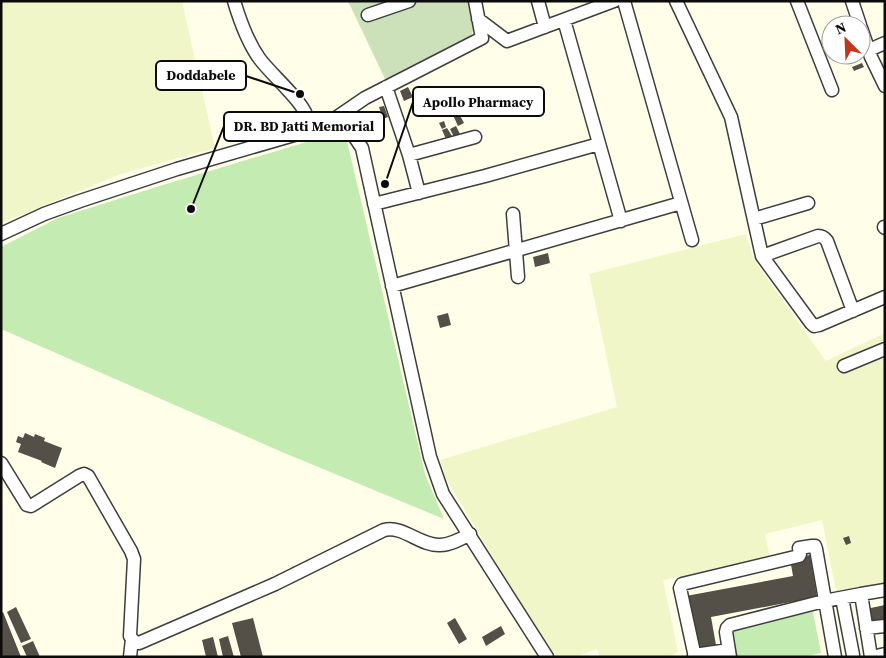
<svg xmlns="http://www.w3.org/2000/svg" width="886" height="658" font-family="'Source Serif 4',serif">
  <rect width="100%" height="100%" fill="#ffffe9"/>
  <path fill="#f0f6c8" d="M1,1H182L215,148L121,174L1,223Z
    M746,234L754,260L826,361L885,333V584L836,591L822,520L765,534L770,558L663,580L678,652L669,657H600L597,649L576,657H553L445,477L440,460L617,407L589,274Z"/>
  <path fill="#c4ebb2" d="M313,140L347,141L425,474L444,519L282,452L1,329V247L58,218L153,188Z
    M813,612L821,653L803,657H735L730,628Z"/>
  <path fill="#cce1ba" d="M348,1H468L473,30L470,41L386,81Z"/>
  <path fill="#544f47" d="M862,63L864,67L854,71L852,67Z
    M408,87L413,97L404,101L400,91Z
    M384,106L388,117L383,119L379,107Z
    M457,110L464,123L458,126L452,113Z
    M444,121L446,127L442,129L439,123Z
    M456,126L460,134L454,137L450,129Z
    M447,128L452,136L446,139L442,130Z
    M548,253L550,263L535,267L533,257Z
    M448,313L451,325L440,328L437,316Z
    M25,433L34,437L35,434L45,438L44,441L62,448L55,468L41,462L42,461L18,452L21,444L16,442L18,436L23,438Z
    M849,536L851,543L846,545L843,538Z
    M810,555L817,597L711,617L716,645L696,649L686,596L793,576L790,559Z
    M885,605V625L870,628L866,609Z
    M16,607L31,639L21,643L7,612Z
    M3,612L21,657H2L1,655V613Z
    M253,618L263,657H241L232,623Z
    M455,618L467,639L459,644L447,623Z
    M501,626L505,634L486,646L482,637Z
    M228,636L234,657H223L219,639Z
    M213,637L218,657H206L202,640Z
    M33,641L40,657H27L22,646Z"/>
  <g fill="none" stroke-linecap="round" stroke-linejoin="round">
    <g stroke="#3e3e3e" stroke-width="15">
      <path id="minor" d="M234,1C240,21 247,41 259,58C271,75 306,103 308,121L306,128
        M538,1L545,27
        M624,1L692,240
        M676,1L731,117L762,256L811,323L814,326L819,325L885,297
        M797,1L832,90
        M852,1L860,25
        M368,15L409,1
        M478,19L507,41L614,1
        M564,20L621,221
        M861,28L871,57L885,86
        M869,50L885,43
        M386,87L409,155L419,193
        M327,124L365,98L482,38L475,1
        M409,155L475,137
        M374,204L485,176L599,144
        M513,214L518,277
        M754,219L808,203
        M884,227L885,228
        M1,234L44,214L80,201L177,169L294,135C299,133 303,129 307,127C323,121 335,126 350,130L362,148L430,457L443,494L547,657
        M762,256L818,236C822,236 824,237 827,241L853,311
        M392,286L681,203
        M844,366L885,349
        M1,463L27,505L31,506L79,476L84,474L88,476L131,551L134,559L130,636L132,639L130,657
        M842,598L853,655
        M866,628L885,626
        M132,639L136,643H139L275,584L384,530C403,525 420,546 440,545C450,545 461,539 470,534
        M694,655L729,650
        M695,657L680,588L682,584L799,556L800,554L799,548L812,546H815L816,549L835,657
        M730,657L726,632L727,628L730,625L824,601L861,594
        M871,657L861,594L885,590
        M872,657L885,654"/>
    </g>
    <use href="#minor" stroke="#fff" stroke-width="12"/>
  </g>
  <path fill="none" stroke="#0b0b0b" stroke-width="2" d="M300 94L246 76M385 184L413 102M191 209L224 126"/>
  <g fill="#0b0b0b" stroke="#fff" stroke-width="2">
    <circle cx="300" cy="94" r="5"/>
    <circle cx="385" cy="184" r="5"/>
    <circle cx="191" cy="209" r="5"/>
  </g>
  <g fill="#fff" stroke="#0b0b0b" stroke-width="2">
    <rect x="156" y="61" width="90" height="29" rx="5"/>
    <rect x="413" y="87" width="131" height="29" rx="5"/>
    <rect x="224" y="112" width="160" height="29" rx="5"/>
  </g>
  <g font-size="14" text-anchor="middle" font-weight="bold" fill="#0b0b0b">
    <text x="201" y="80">Doddabele</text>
    <text x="478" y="107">Apollo Pharmacy</text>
    <text x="304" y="131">DR. BD Jatti Memorial</text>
  </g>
  <rect width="886" height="658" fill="none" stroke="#0b0b0b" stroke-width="5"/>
  <g transform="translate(846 40) rotate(336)"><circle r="24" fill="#ffffff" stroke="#9d9d9d"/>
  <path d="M0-4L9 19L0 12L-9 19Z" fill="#c1371d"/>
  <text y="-8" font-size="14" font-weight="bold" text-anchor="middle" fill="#0b0b0b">N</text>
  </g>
</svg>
